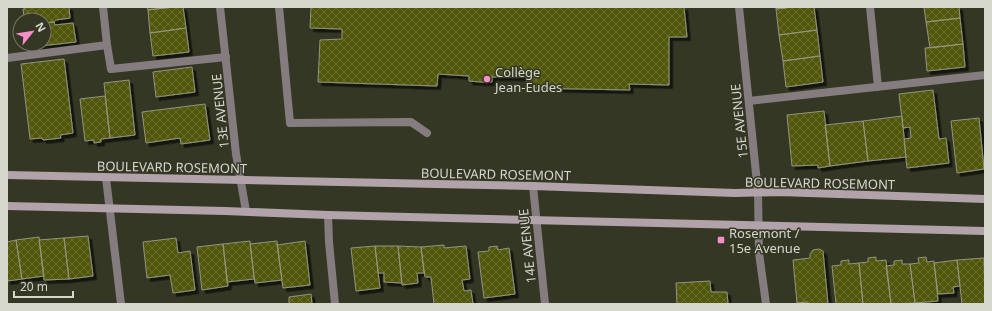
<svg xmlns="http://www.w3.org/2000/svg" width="992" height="311" font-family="'Noto Sans',sans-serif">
  <defs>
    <pattern id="building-cross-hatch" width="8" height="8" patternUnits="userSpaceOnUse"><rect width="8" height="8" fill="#515608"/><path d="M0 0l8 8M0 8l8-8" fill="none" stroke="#696e2b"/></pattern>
    <filter id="shadow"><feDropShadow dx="3.5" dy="3.5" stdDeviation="0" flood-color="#0009"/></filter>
  </defs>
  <rect width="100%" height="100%" fill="#353725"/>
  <path fill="url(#building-cross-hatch)" stroke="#929580" filter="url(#shadow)" d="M25,7H69L70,18L56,20L54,22L44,23V20H27V18H24L23,9H25Z
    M147,7H173L148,10Z
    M173,7H183L186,28L150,33L148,10Z
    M311,7H684L687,37H669V85L629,84L630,90L527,88V77H492V82H481L469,81V76L438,74L437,86L318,82L320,40L342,39V29L310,28Z
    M776,7H793L776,9Z
    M793,7H814L817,30L779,35L776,9Z
    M924,7H959L960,18L926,22Z
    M960,18L963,44L930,48L926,22Z
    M54,22L55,25L73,23L76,42L30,47V44H44V23Z
    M186,28L189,52L153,56L150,33Z
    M817,30L820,56L783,61L779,35Z
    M963,44L965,67L927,71L925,48Z
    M820,56L823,82L786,87L783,61Z
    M64,59L73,133L60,135L61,138L43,140L42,138L30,139L21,64Z
    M192,67L195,92L156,97L153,72Z
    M129,80L135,135L110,138L104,83Z
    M933,90L939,139L946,138L949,163L907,168L904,139L911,138L910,127L903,128L899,94Z
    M105,96L110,138L101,139V142L94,143V140L85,141L80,99Z
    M205,104L210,140L181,144L180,138L146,143L142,112Z
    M824,111L830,166L818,168V165L792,166L787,115Z
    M902,116L906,157L868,161L863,121Z
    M979,118L984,169L957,173L951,121Z
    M863,121L868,161L830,166L825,125Z
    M88,236L93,276L69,279L64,238Z
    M39,237L44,276L22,279L16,240Z
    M64,238L69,279L44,280L39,240Z
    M176,238L178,253L190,251L195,290L173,293L170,275L147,278L143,242Z
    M16,240L22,279L7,281V242Z
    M250,241L254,279L227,282L223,244Z
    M277,241L282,280L255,283L250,244Z
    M305,241L310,285L283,288L277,245Z
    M223,244L228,286L202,290L197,247Z
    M444,245V248L466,246L470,279L462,280L464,291L471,290L473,304H434L431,277H425L421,247Z
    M375,246H398L402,283L384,282V273H378Z
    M375,246L380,288L356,291L351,248Z
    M398,246L421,247L424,273H417L418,283L402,285Z
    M497,246L498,250L509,248L515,294L484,298L478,252L489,251V247Z
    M819,249L823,251L828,304H808V302L797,303L793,260L810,258V254L813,250Z
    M876,257V261L886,260L891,304H863L859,263L868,262V258Z
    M926,257L927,262L934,261L938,301L915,303L910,264L919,263L918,258Z
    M984,258L985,304H962L957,260Z
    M849,260V264L859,263L863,304H836L832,266L841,265V261Z
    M902,260V264H910L915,303L891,304L886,266L894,265V261Z
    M957,260L960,286L953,287L954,293L938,294L934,263Z
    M710,281L711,292H727L728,304H677L676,283Z
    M311,294L312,304H289V297Z"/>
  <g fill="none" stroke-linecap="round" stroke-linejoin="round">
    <path stroke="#857c80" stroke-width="8" d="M279,7L290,123L411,122L427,133
      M870,7L878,87
      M107,45L111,69L226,57
      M7,58L107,45L103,7
      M749,101L985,75"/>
    <path stroke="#857c80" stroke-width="8" d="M220,7L236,154L246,211
      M739,7L758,193L759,253L766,304
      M106,178L121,304
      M533,186L545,304
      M328,215L329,242L335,304"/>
    <path stroke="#b2a3ab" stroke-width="8" d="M7,175L533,186L735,193L780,192L985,199
      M7,206L225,211L328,215L985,231"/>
  </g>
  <g fill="#f98fca" stroke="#353725" stroke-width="1.5">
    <circle cx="487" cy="79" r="4"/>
    <rect x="717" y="236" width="8" height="8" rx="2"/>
  </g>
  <g text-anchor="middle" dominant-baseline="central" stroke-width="3" stroke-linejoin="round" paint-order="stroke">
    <g font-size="13" fill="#d5d7cc" stroke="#353725" text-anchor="start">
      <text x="495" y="72">Collège<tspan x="495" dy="15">Jean-Eudes</tspan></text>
      <text x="729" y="233">Rosemont /<tspan x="729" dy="15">15e Avenue</tspan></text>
    </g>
    <g font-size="13" fill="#d5d7cc" stroke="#353725">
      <text transform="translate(220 111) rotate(-96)">13E AVENUE</text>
      <text transform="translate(739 121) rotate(-96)">15E AVENUE</text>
      <text transform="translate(172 167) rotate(1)">BOULEVARD ROSEMONT</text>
      <text transform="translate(496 174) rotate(1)">BOULEVARD ROSEMONT</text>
      <text transform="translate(820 183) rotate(1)">BOULEVARD ROSEMONT</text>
      <text transform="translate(527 246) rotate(-96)">14E AVENUE</text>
    </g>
  </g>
  <rect width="992" height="311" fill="none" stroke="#d5d7cc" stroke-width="16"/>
  <g transform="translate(32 32) rotate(60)"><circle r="19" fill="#353725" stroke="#757768"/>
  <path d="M0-3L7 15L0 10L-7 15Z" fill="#f98fca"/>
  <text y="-6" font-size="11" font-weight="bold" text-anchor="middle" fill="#d5d7cc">N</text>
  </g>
  <path d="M14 291v6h59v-6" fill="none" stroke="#d5d7cc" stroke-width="2"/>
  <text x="20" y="291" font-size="12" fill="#d5d7cc" stroke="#353725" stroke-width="3" paint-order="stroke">20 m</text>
</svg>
